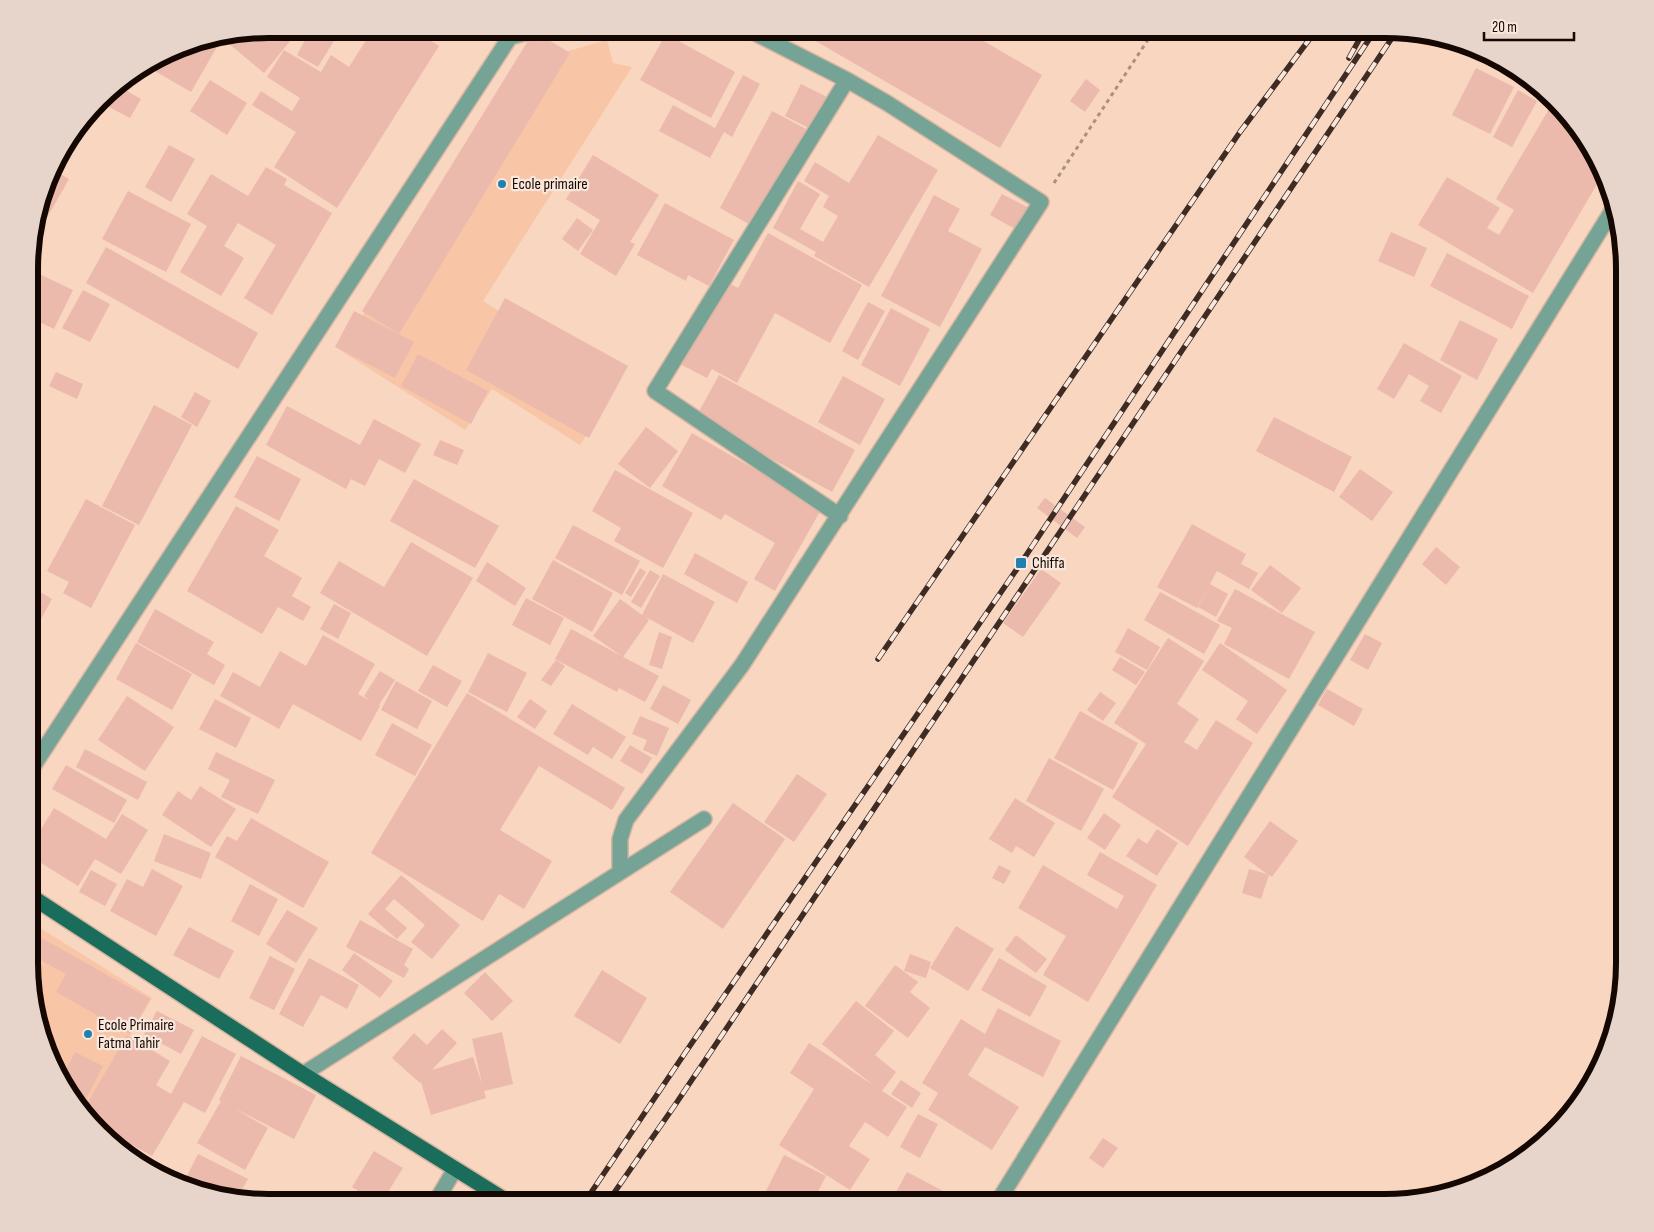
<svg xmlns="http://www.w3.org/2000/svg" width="1654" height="1232" font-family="'Sofia Sans Condensed',sans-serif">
  <rect width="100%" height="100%" fill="#f9d6c0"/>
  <path fill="#f8c6a6" d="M607,40L613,63L632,67L483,301L617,387L580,445L492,389L465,430L340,350L523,64Z
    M29,921L152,998L86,1112L54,1070L29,979Z"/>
  <path fill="#ecb9ad" d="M269,29H278L291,40L264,73L222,38L191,92L148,67L191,42Z
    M286,29H341L318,67L297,55L305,40Z
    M373,29H412L439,46L337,208L274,167L296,132L252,105L261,91L292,111L300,98L267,77L284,50L321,72L331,55L349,67Z
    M795,29H963L1042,75L1000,148Z
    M1067,29H1081L1078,35Z
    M534,31L570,53L399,334L362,311Z
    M666,34L735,72L711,118L640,80Z
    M1476,68L1514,87L1490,134L1452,115Z
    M743,75L760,84L732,137L724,132L710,158L659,131L673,105L715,128Z
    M1086,79L1100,90L1085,112L1070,101Z
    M210,80L247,103L227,135L190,111Z
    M801,84L827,97L811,129L785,116Z
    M120,87L141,99L130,118L109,107Z
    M1518,90L1537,101L1512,147L1493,137Z
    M1552,104L1558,108L1601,163L1603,174L1533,293L1418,225L1447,177L1500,208L1487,228L1499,235L1514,210L1496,199Z
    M772,111L808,130L756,228L720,208Z
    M878,135L938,170L869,287L814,256L816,252L773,228L798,181L820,194L800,229L823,242L838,216L823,207L829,196L804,181L815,162L849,183Z
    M169,145L195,159L171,202L145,187Z
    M593,155L659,195L630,242L635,244L616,276L580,254L600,220L566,199Z
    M266,167L287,179L284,185L332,213L272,315L244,298L276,245L238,223L224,246L244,258L221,296L180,272L207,226L187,214L211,174L248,196Z
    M54,170L69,179L35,239L31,237Z
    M128,191L191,224L166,272L102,239Z
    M1002,194L1029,208L1017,230L990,215Z
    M934,195L960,209L948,231L982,249L940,327L881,296Z
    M665,203L734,240L709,286L688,275L686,281L637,255Z
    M577,218L593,230L578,251L562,239Z
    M1391,232L1427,248L1414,277L1378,261Z
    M768,233L862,285L830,343L775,313L737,383L712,369L707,378L680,364L725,281L738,288Z
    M106,247L258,333L238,369L86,283Z
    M1447,253L1529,296L1512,329L1430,286Z
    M35,272L73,290L54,329L31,318V281Z
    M83,290L110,304L90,342L62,328Z
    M505,298L628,366L589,438L466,370Z
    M868,302L885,311L858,360L842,351Z
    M891,308L930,329L900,386L861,365Z
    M354,311L414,342L395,378L335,347Z
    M1460,320L1498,339L1477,380L1440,360Z
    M1404,343L1462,376L1441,413L1420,401L1429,386L1409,374L1394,399L1377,389Z
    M418,354L488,391L471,424L401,386Z
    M56,372L83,384L77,399L49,386Z
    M719,375L855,450L832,492L696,417Z
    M843,376L885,399L860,445L818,422Z
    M195,392L211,401L197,427L181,417Z
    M154,405L192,425L139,525L102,506Z
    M287,406L360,445L374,419L421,444L405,473L379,459L365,486L351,479L346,489L266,445Z
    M1274,417L1352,457L1334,492L1256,451Z
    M646,427L678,451L650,488L618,464Z
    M692,433L822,508L775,591L754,579L775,543L725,514L721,520L662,486Z
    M440,440L464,450L457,465L433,455Z
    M257,456L301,479L279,521L234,497Z
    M1360,469L1393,492L1372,521L1339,497Z
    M615,470L693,513L663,568L614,541L621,528L592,511Z
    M414,479L499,526L475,568L390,521Z
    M1045,498L1085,527L1077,538L1037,508Z
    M86,499L135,525L91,608L63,593L69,582L47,571Z
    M236,506L279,530L264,556L302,578L292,596L311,607L303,621L278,607L262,634L187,591Z
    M1192,524L1246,554L1241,564L1258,573L1249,589L1217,571L1210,584L1228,594L1216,617L1198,607L1209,586L1197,608L1157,587Z
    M573,525L640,561L622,595L555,558Z
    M411,542L473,578L427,656L320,593L339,561L384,587Z
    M1436,547L1460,567L1446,585L1422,564Z
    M695,553L748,582L737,603L684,574Z
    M553,560L613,593L592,632L532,599Z
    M487,562L526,588L515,606L476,581Z
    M1270,565L1301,588L1282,613L1251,590Z
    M640,568L646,572L631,597L625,593Z
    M1041,569L1061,583L1023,637L1003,623Z
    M650,570L660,576L641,608L631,602Z
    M663,574L715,602L693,643L644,616L649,620L623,657L593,636L620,599L642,615Z
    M30,586L52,599L30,639Z
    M1235,589L1315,632L1289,679L1224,644L1232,628L1217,621Z
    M1160,592L1220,625L1204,654L1144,620Z
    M526,598L564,618L550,645L512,625Z
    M334,604L351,613L338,639L320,629Z
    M155,609L214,642L207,654L225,665L214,685L137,642Z
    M1128,628L1160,647L1147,670L1115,652Z
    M571,629L659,676L645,702L619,688L617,692L555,659Z
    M659,632L672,637L662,669L649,665Z
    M1365,634L1382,643L1368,670L1350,660Z
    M323,635L375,664L358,694L370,701L364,696L380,671L395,680L379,705L380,706L361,741L293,704L279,729L220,696L233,672L260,687L280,651L306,666Z
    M1168,638L1204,661L1177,704L1199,719L1184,742L1197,750L1216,720L1253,743L1188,846L1112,797L1146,744L1114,723Z
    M136,643L192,674L172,710L116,679Z
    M1220,643L1287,690L1257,734L1236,719L1248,701L1202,670Z
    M488,653L527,673L507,712L468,692Z
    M1120,657L1145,672L1136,685L1112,670Z
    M556,660L565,666L551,686L541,680Z
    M433,665L462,681L447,707L418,691Z
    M396,681L432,701L417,729L381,710Z
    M663,685L691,700L678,724L650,709Z
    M30,688L36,692L30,703Z
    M1327,689L1363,709L1354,726L1318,705Z
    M1100,692L1116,703L1103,721L1087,710Z
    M467,693L625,788L612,810L539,766L500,830L552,861L524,909L499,894L483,921L371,853Z
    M127,696L174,727L145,771L98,740Z
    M215,699L251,718L236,748L199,729Z
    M530,699L547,711L535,729L517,717Z
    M572,704L626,737L612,759L593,747L588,755L553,734Z
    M1080,711L1138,743L1113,790L1054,758Z
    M640,716L669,728L657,756L643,750L647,740L632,734Z
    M392,723L432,745L415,776L375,755Z
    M630,745L652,758L642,774L620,761Z
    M85,749L147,782L138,800L76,767Z
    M216,752L275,780L258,814L221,797L230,780L208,769Z
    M1049,758L1104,789L1081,831L1026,801Z
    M66,765L127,800L114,823L52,789Z
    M797,774L827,794L794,842L764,822Z
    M200,786L236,809L211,847L162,815L178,791L191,800Z
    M1015,798L1055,823L1034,857L1016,846L1012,853L989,839Z
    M733,803L785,839L723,929L670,892Z
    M54,808L106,839L122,814L148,830L121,874L95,859L78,886L30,856V847Z
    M1104,813L1121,825L1105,850L1087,838Z
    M251,818L329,862L303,908L215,857L227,836L237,841Z
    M1270,821L1298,841L1272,877L1269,875L1261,899L1242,893L1249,869L1267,874L1244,857Z
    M1157,829L1178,843L1157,876L1126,856L1138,838L1147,844Z
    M164,834L211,853L201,879L154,861Z
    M1100,852L1157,885L1088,1002L1043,975L1066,936L1018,908L1043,865L1117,909L1124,896L1087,875Z
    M999,865L1011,871L1004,884L992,878Z
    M152,869L183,886L156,936L110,911L127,879L143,887Z
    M91,870L117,884L105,906L79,892Z
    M401,875L460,925L432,959L411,942L425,925L394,899L385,909L407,928L397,939L368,914Z
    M250,884L278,899L259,936L231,921Z
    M287,910L318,928L296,963L266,944Z
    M360,920L413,949L404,965L409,969L404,978L346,947Z
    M956,926L994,949L968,991L930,968Z
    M189,927L234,951L219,979L173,955Z
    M29,931L150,999L130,1034L56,992L66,974L29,954Z
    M1016,935L1047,959L1036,973L1005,950Z
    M354,953L393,981L380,998L342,970Z
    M910,954L931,962L926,978L904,971Z
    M270,956L295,969L274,1010L249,998Z
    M309,958L359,985L347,1009L321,995L303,1027L279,1014Z
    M999,958L1047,986L1030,1017L981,990Z
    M895,965L918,982L910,992L930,1008L908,1038L865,1006Z
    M602,970L647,998L620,1044L574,1016Z
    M485,972L513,1001L492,1021L464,993Z
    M856,1001L894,1031L875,1055L896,1072L882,1091L907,1107L888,1137L865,1122L849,1146L870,1159L850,1190L779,1145L814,1089L790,1073L809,1043L873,1085L822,1044Z
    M998,1008L1061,1041L1043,1077L985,1047L968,1075L1019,1107L992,1150L928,1110L938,1093L922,1083L961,1019L985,1034Z
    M157,1011L194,1030L181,1054L144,1034Z
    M442,1029L457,1043L432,1070L473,1057L482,1084L472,1039L502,1032L513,1084L484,1091L486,1098L431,1115L421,1082L420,1083L392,1058L414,1033L427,1045Z
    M127,1035L170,1061L156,1085L171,1094L202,1036L236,1054L205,1113L184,1102L152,1156L127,1142L122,1151L111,1144L84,1109Z
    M75,1052L103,1066L82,1107L61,1079Z
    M241,1056L316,1095L294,1139L234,1108L268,1128L245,1170L197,1143L221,1101L219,1100Z
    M901,1080L921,1093L912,1108L891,1094Z
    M918,1114L938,1124L920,1158L900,1147Z
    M1103,1138L1118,1148L1103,1168L1089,1158Z
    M374,1151L403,1168L381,1203H354L360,1192L352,1187Z
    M198,1154L248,1179L241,1191L251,1196L249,1202L182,1186Z
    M784,1155L826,1176L812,1203H760Z
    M907,1172L962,1201L961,1203H890Z
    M276,1196L287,1203H272Z"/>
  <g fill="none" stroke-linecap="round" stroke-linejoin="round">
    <g stroke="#d5b5a2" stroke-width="18">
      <path id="street" d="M510,37L539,29
        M840,516L655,391L847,80
        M30,771L510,37L496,29
        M620,872V839L626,820L742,665L1041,202L887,103L847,80L747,29
        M303,1074L704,819
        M435,1203L455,1169
        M997,1203L1612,211"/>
    </g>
    <g stroke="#d5b5a2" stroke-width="18">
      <path id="primary" d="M29,895L303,1074L510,1203"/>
    </g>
    <path stroke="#ab8f7f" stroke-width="3" stroke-dasharray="4 4" stroke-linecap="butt" d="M1054,183L1155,29"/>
    <use href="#street" stroke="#75a395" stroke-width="15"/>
    <use href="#primary" stroke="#1b6d5b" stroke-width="15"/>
    <g stroke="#3e2c24" stroke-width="5.5">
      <path id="rail" d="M1349,58L1365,29
        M878,659L1240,132L1317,29
        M584,1203L685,1053L1021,563L1376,29
        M607,1203L675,1105L1398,29"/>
    </g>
    <use href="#rail" stroke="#f9e7dc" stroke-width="4" stroke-dasharray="11" stroke-linecap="butt"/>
  </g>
  <g fill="#2180ad" stroke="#f9e7dc" stroke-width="2">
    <circle cx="502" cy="184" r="5"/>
    <rect x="1015" y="557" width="12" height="12" rx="2.5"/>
    <circle cx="88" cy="1034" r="5"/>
  </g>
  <g text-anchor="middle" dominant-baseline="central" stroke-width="4.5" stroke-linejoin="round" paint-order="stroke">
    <g font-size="16" fill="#150702" stroke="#f9e7dc" text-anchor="start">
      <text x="512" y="184">Ecole primaire</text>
      <text x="1032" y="563">Chiffa</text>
      <text x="98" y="1025">Ecole Primaire<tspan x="98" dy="18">Fatma Tahir</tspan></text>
    </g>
  </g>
  <path d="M0 0H1654V1232H0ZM269 38H1385A231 231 0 0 1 1616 269V963A231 231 0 0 1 1385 1194H269A231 231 0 0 1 38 963V269A231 231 0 0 1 269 38Z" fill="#e7d5cb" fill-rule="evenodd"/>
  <path fill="none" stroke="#150702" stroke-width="6" d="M269 38H1385A231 231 0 0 1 1616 269V963A231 231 0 0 1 1385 1194H269A231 231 0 0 1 38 963V269A231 231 0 0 1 269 38Z"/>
  <path d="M1484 32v8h90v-8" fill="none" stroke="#150702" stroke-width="2.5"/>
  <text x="1492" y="32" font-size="15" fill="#150702" stroke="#f9e7dc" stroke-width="4" paint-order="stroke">20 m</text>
</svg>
